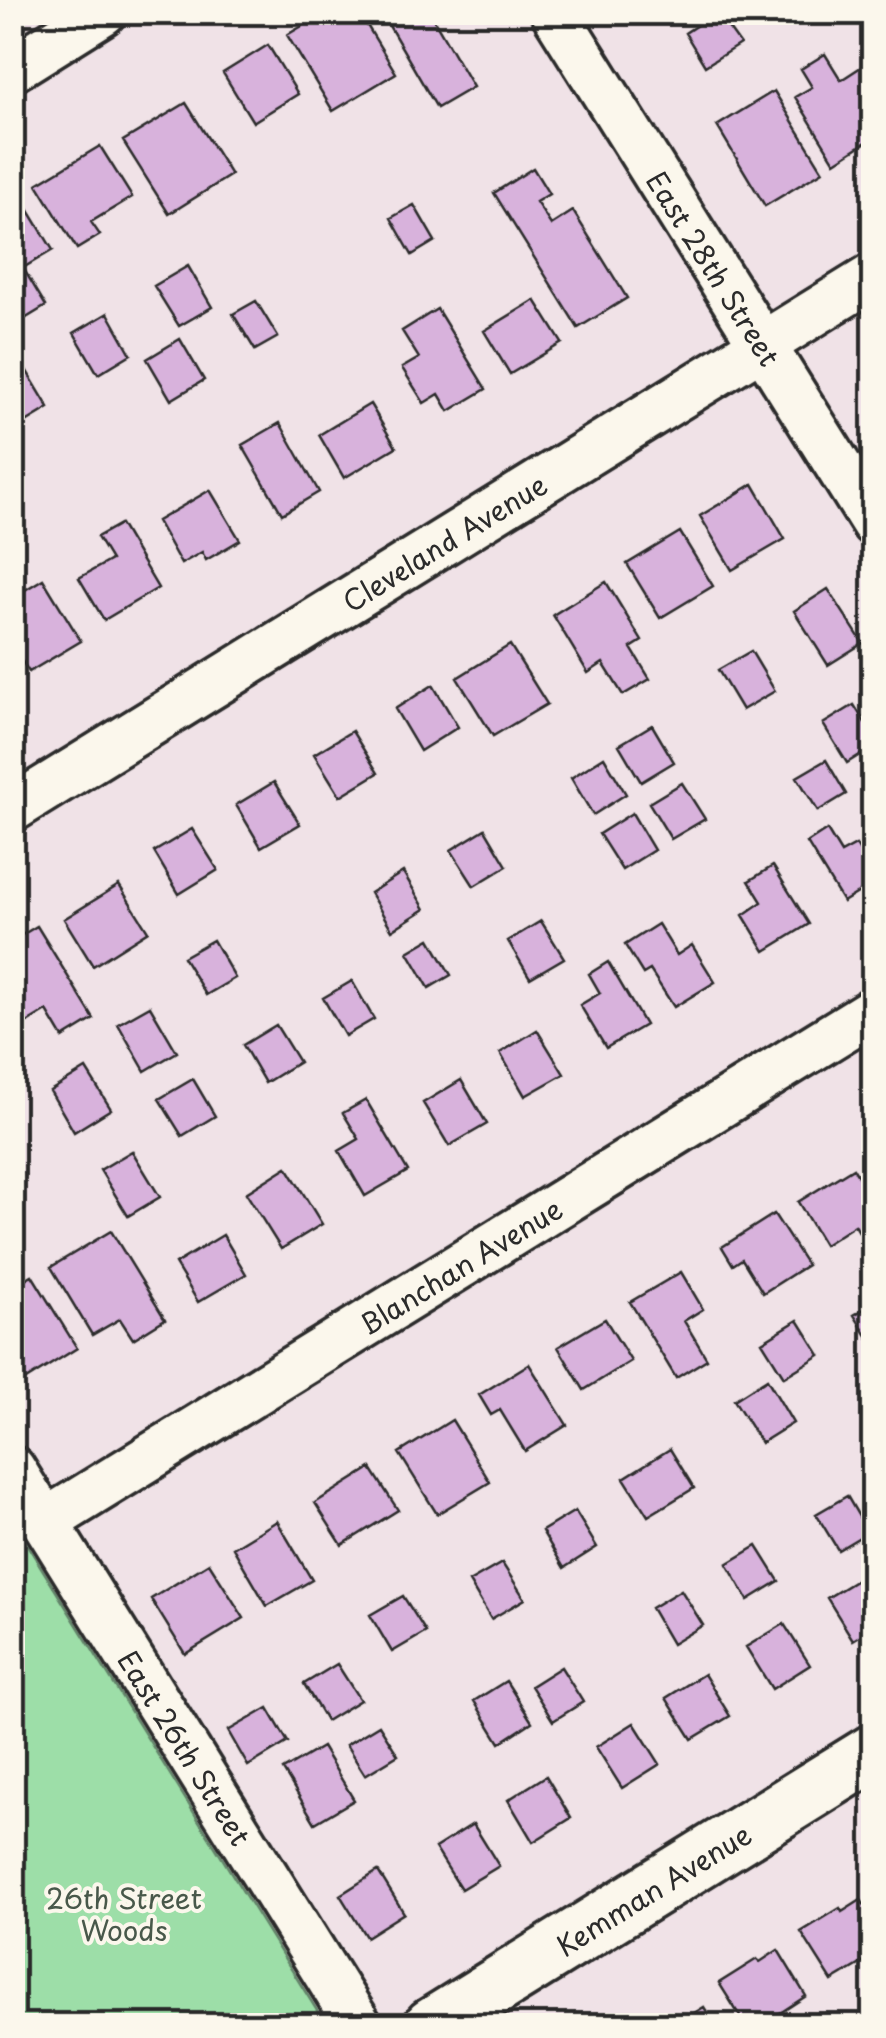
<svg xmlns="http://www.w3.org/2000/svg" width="886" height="2038" font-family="'Playpen Sans',sans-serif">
  <rect width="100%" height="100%" fill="#f0e2e7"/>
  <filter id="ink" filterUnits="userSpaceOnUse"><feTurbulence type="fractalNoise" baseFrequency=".01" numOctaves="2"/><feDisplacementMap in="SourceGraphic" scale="20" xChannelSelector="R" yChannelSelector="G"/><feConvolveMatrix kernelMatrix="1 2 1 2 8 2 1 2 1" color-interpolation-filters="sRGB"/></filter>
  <g filter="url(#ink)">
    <path fill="#9ddea8" stroke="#64846a" stroke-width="2.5" d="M13,1522L326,2025H13Z"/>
    <path fill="#d8b2dc" stroke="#2b2b2b" stroke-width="2.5" d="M326,12H359L396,73L333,111L287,35Z
      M381,12H446L434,20L473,87L437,108Z
      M717,12L740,44L705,66L685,33Z
      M268,45L298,94L253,122L223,73Z
      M825,54L841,80L861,67L874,87V137L835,162L795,97L812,87L801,69Z
      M774,91L823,171L765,206L717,126Z
      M186,103L231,175L169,214L123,141Z
      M100,146L132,197L91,222L100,235L77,249L37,184Z
      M533,168L549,194L536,202L551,225L573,211L627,298L578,328L494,193Z
      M22,199L53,250L23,268L46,306L13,326L12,204Z
      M414,205L435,241L412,255L391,218Z
      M188,266L212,307L179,326L154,286Z
      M535,300L562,343L510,374L484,331Z
      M256,301L278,337L255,350L233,314Z
      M437,309L486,389L449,411L439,394L424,403L402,368L419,358L402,331Z
      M108,313L131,354L98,374L74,333Z
      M180,339L204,380L171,400L147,359Z
      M25,368L49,408L16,428L12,422V375Z
      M370,404L396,447L344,478L319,435Z
      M280,423L319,492L282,514L242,445Z
      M753,484L785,539L732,570L700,516Z
      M210,490L240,540L206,560L202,552L181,564L157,521Z
      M120,524L158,588L104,620L79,578L111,560L97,537Z
      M680,532L713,586L660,618L627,564Z
      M43,579L81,641L29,672L12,646V598Z
      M606,582L642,641L631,648L650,679L623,695L603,663L588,673L553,615Z
      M828,589L863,643L828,665L794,611Z
      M510,645L547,704L493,736L457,678Z
      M751,651L775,691L742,710L718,670Z
      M433,685L458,727L420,751L395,709Z
      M854,705L874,737V746L847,763L823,724Z
      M652,725L674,762L641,782L619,745Z
      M352,731L378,773L340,796L314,754Z
      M604,757L626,794L593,815L571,778Z
      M826,760L846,794L818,811L797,777Z
      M274,782L300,824L261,847L236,805Z
      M682,783L705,819L671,839L649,803Z
      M632,813L654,850L622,870L599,834Z
      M192,829L218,870L179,894L154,852Z
      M485,829L507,866L474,886L451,850Z
      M827,830L841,853L856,845L874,874V883L843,902L807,843Z
      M773,866L809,924L765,951L743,915L762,902L749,881Z
      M403,872L425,909L392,930L370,893Z
      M119,885L148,931L93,966L64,919Z
      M541,921L564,958L530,978L508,941Z
      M658,924L677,955L692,945L715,982L674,1007L650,970L643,974L625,945Z
      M37,926L94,1019L63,1038L47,1011L22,1026L12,1010V941Z
      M430,939L451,975L429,988L408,952Z
      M213,940L235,978L206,995L183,957Z
      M608,962L645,1025L606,1048L580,1005L600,993L589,974Z
      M352,981L374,1019L345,1036L323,998Z
      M150,1006L177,1052L145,1071L118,1024Z
      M276,1025L299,1062L265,1083L243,1045Z
      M537,1030L564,1074L525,1096L500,1053Z
      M86,1069L111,1109L74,1132L50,1091Z
      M193,1079L215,1116L182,1136L159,1099Z
      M461,1080L487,1124L449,1146L423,1103Z
      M366,1100L408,1171L365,1196L339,1151L359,1139L343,1113Z
      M132,1151L160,1197L128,1216L100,1170Z
      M287,1167L322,1224L281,1249L246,1193Z
      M853,1168L874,1202V1240L866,1244L855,1225L824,1245L798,1202Z
      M774,1214L807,1265L763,1293L742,1259L733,1265L722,1247Z
      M111,1231L165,1319L133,1339L120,1319L92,1335L51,1267Z
      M223,1235L246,1274L198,1302L175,1264Z
      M681,1272L703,1309L684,1321L707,1359L676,1378L630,1302Z
      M32,1275L77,1348L21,1383L12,1370V1287Z
      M874,1303V1347L854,1315Z
      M605,1319L631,1361L584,1390L558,1347Z
      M798,1320L820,1355L784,1377L762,1342Z
      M529,1364L567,1425L525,1451L500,1410L491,1415L479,1395Z
      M767,1379L793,1423L761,1443L734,1400Z
      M452,1420L490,1482L437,1514L399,1453Z
      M670,1449L694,1488L648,1516L624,1478Z
      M371,1468L398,1510L342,1545L315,1503Z
      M847,1496L868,1532L838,1550L816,1514Z
      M575,1511L597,1547L564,1568L542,1531Z
      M277,1521L312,1580L267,1606L233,1548Z
      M757,1546L779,1581L748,1600L727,1564Z
      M209,1563L244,1618L185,1654L151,1599Z
      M502,1563L525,1599L491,1619L469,1582Z
      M865,1575L874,1589V1627L853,1640L827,1598Z
      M681,1590L703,1625L672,1644L651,1608Z
      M403,1596L426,1632L392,1652L370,1615Z
      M784,1624L810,1665L772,1689L746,1647Z
      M337,1664L360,1700L326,1721L304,1684Z
      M561,1667L583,1702L553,1721L531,1686Z
      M704,1674L730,1716L692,1739L666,1698Z
      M506,1681L532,1722L500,1743L474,1701Z
      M268,1708L288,1742L248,1766L228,1731Z
      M634,1723L660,1764L622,1788L596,1747Z
      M379,1725L398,1755L365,1775L346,1745Z
      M322,1747L354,1800L315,1823L283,1770Z
      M546,1776L571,1818L533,1842L508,1800Z
      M473,1824L499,1866L461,1889L435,1848Z
      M378,1871L404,1913L366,1937L340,1895Z
      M861,1900L874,1921V1956L832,1981L801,1932L840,1908L842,1912Z
      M778,1950L806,1996L760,2026H746L719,1983L757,1959L760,1962Z
      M704,2007L716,2026H666L684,2015L686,2018Z"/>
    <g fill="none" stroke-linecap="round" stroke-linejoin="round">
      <g stroke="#2b2b2b" stroke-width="52">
        <g id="minor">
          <path id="s1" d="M554,12L874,523"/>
          <path d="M12,69L103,12"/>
          <path id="s2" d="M12,809L874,276"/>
          <path id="s3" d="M12,1469L359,2026"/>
          <path id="s4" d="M45,1522L874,1010"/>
        </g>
      </g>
      <g stroke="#2b2b2b" stroke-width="62">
        <g id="tertiary">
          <path id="s5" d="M432,2026L874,1752"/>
        </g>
      </g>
      <use href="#minor" stroke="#fbf7ec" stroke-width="45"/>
      <use href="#tertiary" stroke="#fbf7ec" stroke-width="55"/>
    </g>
  </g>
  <g text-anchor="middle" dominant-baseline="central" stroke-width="8" stroke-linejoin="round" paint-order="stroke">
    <g font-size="28" fill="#2b2b2b" stroke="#fbf7ec">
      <text stroke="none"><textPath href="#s1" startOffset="302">East 28th Street</textPath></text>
      <text stroke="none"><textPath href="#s2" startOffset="508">Cleveland Avenue</textPath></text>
      <text stroke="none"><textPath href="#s4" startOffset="488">Blanchan Avenue</textPath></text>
      <text stroke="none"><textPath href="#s3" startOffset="328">East 26th Street</textPath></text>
      <text stroke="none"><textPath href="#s5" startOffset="260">Kemman Avenue</textPath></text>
    </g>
    <g font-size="28" fill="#48584a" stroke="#fbf7ec">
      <text x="124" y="1897">26th Street<tspan x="124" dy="32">Woods</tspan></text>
    </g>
  </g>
  <rect width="886" height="2038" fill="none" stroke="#fbf7ec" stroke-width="50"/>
  <rect x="25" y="25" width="836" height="1988" fill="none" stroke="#2b2b2b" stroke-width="4" filter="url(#ink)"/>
</svg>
